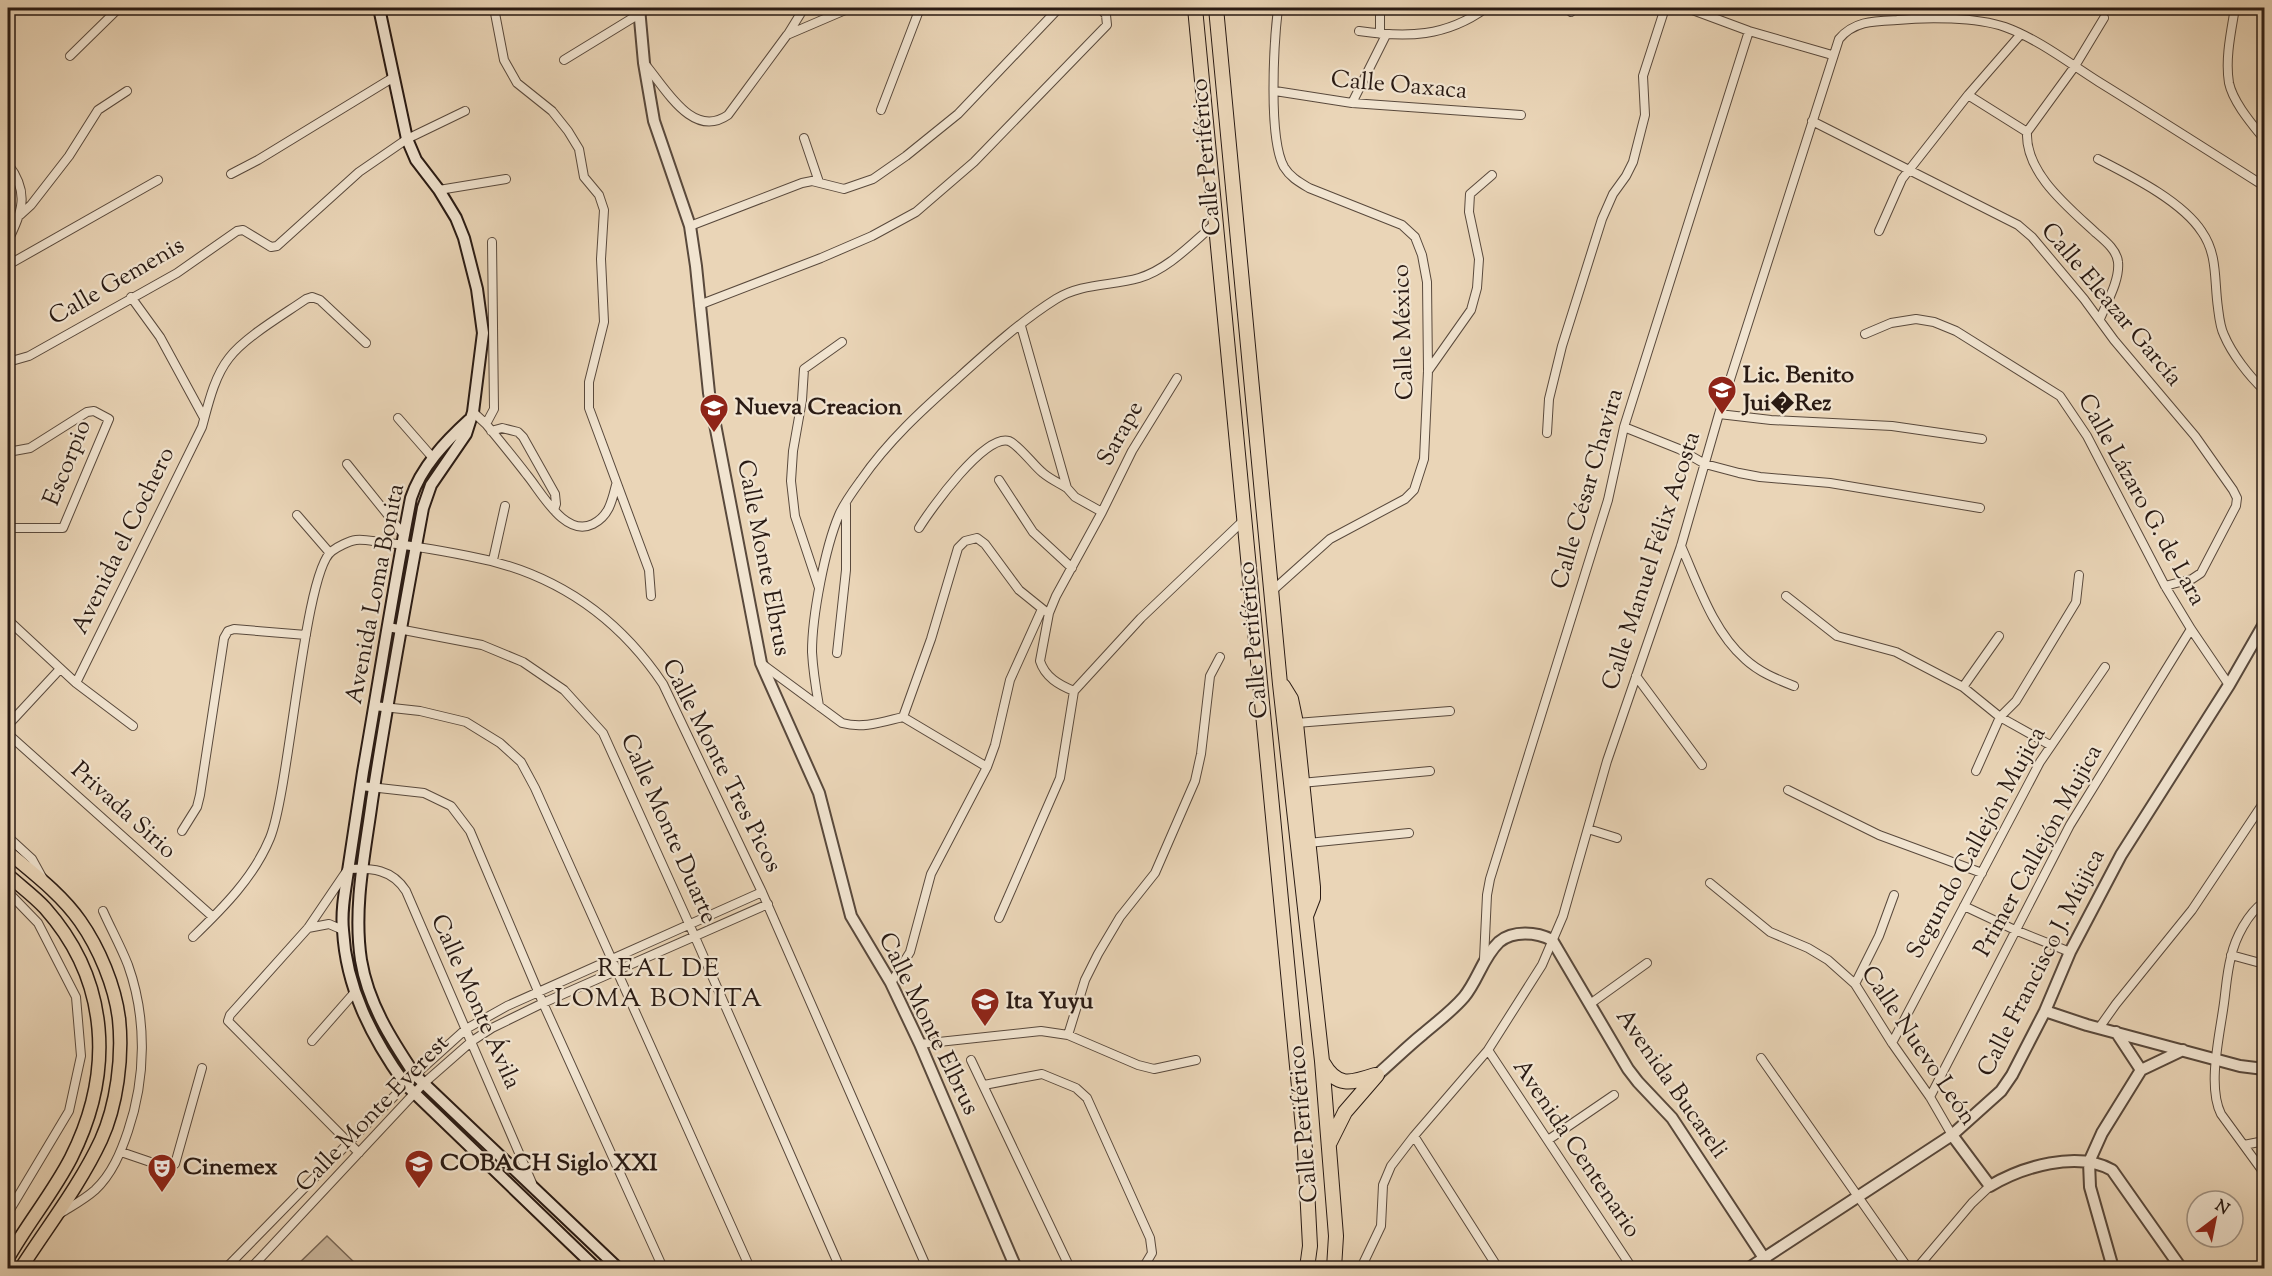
<svg xmlns="http://www.w3.org/2000/svg" width="2272" height="1276" font-family="'Sorts Mill Goudy',serif">
  <rect width="100%" height="100%" fill="#ead5b7"/>
  <filter id="stains"><feTurbulence type="fractalNoise" baseFrequency=".00333" numOctaves="4"/><feColorMatrix values="0 0 0 0 .2 0 0 0 0 .09 0 0 0 0 .02 0 0 0 .5 -.17"/></filter>
  <radialGradient id="worn" r=".72"><stop offset=".6" stop-color="#630" stop-opacity="0"/><stop offset="1" stop-color="#630" stop-opacity=".3"/></radialGradient>
  <path fill="#c9b59b" stroke="#796857" stroke-width="1.5" d="M327,1236L360,1268H294Z"/>
  <g fill="none" stroke-linecap="round" stroke-linejoin="round">
    <g stroke="#59493c" stroke-width="10">
      <path id="minor" d="M494,8L504,60L517,83L552,111L568,131L579,149L584,177L599,195L604,210L601,259L604,322L589,382V408L649,570L651,596
        M1380,8V34
        M1687,8L1749,31L1832,55
        M1918,8L1922,18
        M2235,8C2231,32 2225,59 2229,83C2233,102 2252,124 2264,139
        M1571,12L1573,8
        M1359,31C1407,38 1446,37 1486,8
        M788,34L804,8
        M70,56L119,8
        M564,60L649,8
        M644,63C665,87 692,140 728,115L787,35L850,8
        M1275,91L1352,103L1521,115
        M1968,95L2027,132
        M1352,103L1386,35
        M881,110L920,8
        M1812,121L2018,225L2032,237L2084,299L2114,340L2195,436L2233,490L2237,498L2236,506L2201,573L2192,579L2165,586
        M804,138L819,182
        M2098,159C2131,176 2182,201 2202,232C2218,255 2214,281 2218,308C2219,316 2220,327 2224,335C2232,354 2249,376 2264,390
        M8,164C30,193 22,211 8,241
        M231,174L258,160L394,77
        M439,190L506,179
        M20,215L31,205L69,156L98,110L127,91
        M690,226L802,183L812,181L844,189L873,179L906,156L958,114L1059,8
        M1879,231L1902,179L1968,95L2021,34
        M8,265L158,180
        M131,297L160,337L203,416
        M699,305L821,258L872,236L916,212L974,162L1107,25L1106,15L1100,8
        M2100,319C2107,302 2120,280 2118,262C2117,250 2104,240 2096,233C2068,207 2025,173 2027,132L2075,66L2104,18
        M1021,326L1067,488L1075,497L1102,512
        M1865,334L1891,323L1916,319L1934,322L1956,331L2060,396L2087,436L2165,586L2191,629L2229,685
        M8,362L29,356L177,273L237,231L243,230L271,247L277,246L359,172L407,139L465,111
        M1428,371L1471,310L1477,288L1479,259L1469,212L1470,194L1492,175
        M473,412L486,424C500,441 514,458 527,475C542,493 565,538 593,524C609,516 612,501 616,485
        M1719,414L1771,420L1892,426L1982,439
        M398,418L433,458
        M486,424L494,409L492,242
        M1624,427L1679,449L1705,464L1739,473L1760,477L1830,483L1980,508
        M491,431L502,428L518,432L523,437L555,494L556,504L554,510
        M1547,433L1549,399L1562,346L1602,219L1613,194L1626,176L1633,162L1645,115L1643,76L1665,8
        M8,452L30,448L87,412L94,411L109,419L63,528H8
        M347,464L404,535
        M999,480L1033,532L1072,568
        M297,515L329,552
        M919,528C930,510 985,433 1009,441C1019,445 1034,466 1043,473C1050,479 1059,483 1067,488
        M1681,546C1698,584 1713,631 1745,659C1759,672 1776,679 1794,686
        M493,560L505,506
        M819,588L795,516L791,481L793,451L802,400L804,369L842,342
        M1272,591L1330,539L1405,499L1414,490L1424,459L1428,371L1427,282L1422,255L1415,237L1402,225L1309,188C1299,182 1290,177 1284,167C1268,138 1274,42 1278,8
        M1786,596L1837,636L1896,652L1917,663L1963,687L2000,717L2050,745
        M8,620L76,683L133,726
        M388,627L482,645L523,662L564,690L603,733L695,937L840,1268
        M837,653L846,570V505
        M762,664L842,723C863,729 882,722 903,717L987,767
        M1636,676L1702,765
        M76,683L202,427C208,405 214,377 229,358C245,337 283,315 306,299L312,297L320,300L366,343
        M1963,687L1999,636
        M1074,691C1059,685 1045,677 1040,661L1049,613L1056,596L1102,512L1132,451L1177,378
        M1074,691L1141,618L1244,520
        M374,706L420,711L466,722L500,743L521,762L535,788L750,1268
        M819,706C816,689 813,670 812,652C812,616 825,548 839,515C844,503 853,491 861,480C888,441 922,410 957,379C988,351 1021,321 1056,299C1081,283 1112,286 1139,278C1169,269 1193,242 1216,223
        M903,717L931,639L958,548L965,541L977,538L985,544L1019,590L1045,611
        M1296,723L1450,711
        M8,725L60,669
        M8,734L213,917
        M1976,771L2000,717L2016,701L2076,602L2079,575
        M1301,783L1430,771
        M361,786L424,793L451,806L470,831L543,1003L663,1268
        M1788,790L1879,835L1982,873
        M1588,829L1617,838
        M182,831L197,807L200,795L224,638L228,631L234,629L306,635
        M8,837L32,859L43,879
        M1308,843L1409,833
        M1710,883L1770,932L1808,948L1828,960L1855,984L1892,1043L1930,1097L1952,1135
        M8,892L38,923L76,997L81,1056L69,1111L8,1213
        M2264,902C2248,913 2235,938 2231,957C2227,972 2226,988 2224,1003C2220,1034 2207,1086 2221,1114L2264,1173
        M1964,906L2015,930L2070,952
        M999,918L1060,778L1074,691
        M308,928L329,924L343,930
        M193,937C223,908 254,877 270,838C290,789 304,570 332,551C337,547 349,541 356,540C363,539 372,541 379,542C409,545 438,550 468,556C551,571 616,614 663,684L762,892L927,1268
        M2231,955L2264,964
        M1484,959L1487,895L1490,879L1608,500L1624,427L1749,31
        M891,983L910,952L931,874L987,767L995,745L1010,680L1042,609
        M1855,984L1879,936L1894,895
        M1590,1004L1647,963
        M2099,1028L2116,1004L2192,910L2264,802
        M1068,1035L1085,980L1098,954L1120,917L1155,873L1195,781L1201,754L1210,676L1220,657
        M312,1041L355,992
        M1892,1043L2040,762L2105,667
        M920,1044L1041,1031L1068,1035L1138,1065L1154,1069L1196,1060
        M1488,1050L1632,1268
        M1761,1058L1908,1268
        M971,1060L1070,1268
        M984,1085L1042,1074L1076,1088L1087,1098L1150,1238L1152,1253L1143,1268
        M1930,1097L2070,825L2191,629
        M1414,1136L1498,1268
        M1548,1140L1614,1095
        M2244,1145L2264,1141
        M121,1152L168,1168L175,1164L202,1068
        M359,1153L228,1021L230,1015L308,928L348,869C372,868 392,869 406,891L532,1183
        M61,1213C72,1206 85,1199 95,1190C112,1174 121,1152 128,1131C146,1078 147,1018 128,965C121,947 111,929 103,911
        M1764,1258L1771,1268
        M226,1268L415,1075L466,1029L507,1006L762,892
        M251,1268L423,1084L472,1041L492,1028L543,1003L768,904
        M1361,1268L1381,1226L1383,1185L1391,1166L1414,1136L1488,1050L1542,965L1563,916L1607,761L1681,546L1719,414L1839,39C1854,21 1874,21 1897,20C1927,17 1976,17 2005,27C2038,39 2069,63 2099,82C2154,116 2209,151 2264,186
        M1917,1268L1972,1203L1990,1186"/>
    </g>
    <g stroke="#59493c" stroke-width="14">
      <path id="tertiary" d="M639,8L644,63L654,121L690,226L696,266L709,393L761,663L819,793L851,916L891,983L920,1044L1016,1268
        M2045,1011L2087,1025L2240,1066L2264,1069
        M2116,1032L2141,1070
        M1377,1075C1393,1061 1407,1047 1423,1034C1437,1022 1452,1011 1464,997C1478,980 1483,957 1499,942C1513,930 1537,932 1552,940L1628,1069L1638,1082L1672,1118L1764,1258
        M1952,1135L1990,1186C2022,1167 2077,1150 2112,1170L2181,1268
        M1749,1268L1952,1135L2001,1091L2012,1075L2045,1011L2070,952L2121,855L2229,685L2264,624
        M2113,1268L2090,1187L2089,1162L2102,1133L2141,1070L2183,1050"/>
    </g>
    <g stroke="#291a13" stroke-width="14">
      <path id="secondary" d="M379,8L407,139L416,160L439,190L456,218L464,238L477,289L483,333L473,412L466,434L431,485L423,508C405,605 387,703 372,801C365,853 353,907 361,960C368,1003 391,1039 415,1075L618,1268
        M469,420C446,441 421,467 411,498C393,589 379,681 363,772C358,805 353,838 348,871C345,891 341,911 343,930C346,988 372,1038 405,1084L596,1268"/>
    </g>
    <g stroke="#291a13" stroke-width="15">
      <path id="primary" d="M8,852C33,873 61,894 80,921C99,948 115,986 119,1019C123,1057 117,1105 101,1140C80,1185 48,1226 21,1268
        M8,875C20,886 34,896 45,908C110,981 114,1073 71,1158C53,1193 27,1224 8,1258"/>
    </g>
    <g stroke="#291a13" stroke-width="16">
      <path id="trunk" d="M1195,8L1305,1149L1310,1246L1307,1268
        M1216,8L1280,684L1322,1061L1336,1236L1334,1268
        M1283,686L1291,699L1296,723L1313,887V898L1306,916
        M1323,1063C1337,1088 1351,1083 1375,1075
        M1330,1142L1345,1112L1377,1075"/>
    </g>
    <use href="#minor" stroke="#f1e4d0" stroke-width="8"/>
    <use href="#tertiary" stroke="#f1e4d0" stroke-width="10"/>
    <use href="#secondary" stroke="#f1e4d0" stroke-width="10"/>
    <use href="#primary" stroke="#ead5b7" stroke-width="12"/>
    <use href="#trunk" stroke="#ead5b7" stroke-width="14"/>
  </g>
  <defs>
    <g id="school-pin" transform="scale(1.5)"><path d="M0 17L-7.5 6A9.5 9.5 0 1 1 7.5 6Z" fill="#8f2418" stroke="#f1e4d0"/><path d="M0-5L7-2L0 1L-7-2ZM-4 1L0 2.5L4 1V4Q0 6-4 4Z" fill="#fff"/></g>
    <g id="theatre-pin" transform="scale(1.5)"><path d="M0 17L-7.5 6A9.5 9.5 0 1 1 7.5 6Z" fill="#8f2418" stroke="#f1e4d0"/><path d="M-5-5.5Q0-4 5-5.5V0Q5 5 0 6Q-5 5-5 0ZM-3.3-2.5H-1v1.5H-3.3ZM1-2.5H3.3v1.5H1ZM-2.8 1Q0 5.5 2.8 1Z" fill="#fff"/></g>
  </defs>
  <g fill-rule="evenodd">
    <use href="#school-pin" x="1722" y="390"/>
    <use href="#school-pin" x="714" y="408"/>
    <use href="#school-pin" x="985" y="1002"/>
    <use href="#school-pin" x="419" y="1164"/>
    <use href="#theatre-pin" x="162" y="1168"/>
  </g>
  <g text-anchor="middle" dominant-baseline="central" stroke-width="4.5" stroke-linejoin="round" paint-order="stroke">
    <g font-size="24" fill="#291a13" stroke="#f1e4d0">
      <text transform="translate(1399 86) rotate(5)">Calle Oaxaca</text>
      <text transform="translate(1207 157) rotate(-95)">Calle Periférico</text>
      <text transform="translate(117 282) rotate(-30)">Calle Gemenis</text>
      <text transform="translate(2111 305) rotate(50)">Calle Eleazar García</text>
      <text transform="translate(1404 332) rotate(-92)">Calle México</text>
      <text transform="translate(1121 434) rotate(-61)">Sarape</text>
      <text transform="translate(68 463) rotate(-68)">Escorpio</text>
      <text transform="translate(1588 489) rotate(-74)">Calle César Chavira</text>
      <text transform="translate(2141 500) rotate(61)">Calle Lázaro G. de Lara</text>
      <text transform="translate(124 541) rotate(-64)">Avenida el Cochero</text>
      <text transform="translate(763 558) rotate(79)">Calle Monte Elbrus</text>
      <text transform="translate(1652 561) rotate(-72)">Calle Manuel Félix Acosta</text>
      <text transform="translate(376 594) rotate(-79)">Avenida Loma Bonita</text>
      <text transform="translate(1254 640) rotate(-95)">Calle Periférico</text>
      <text transform="translate(721 766) rotate(63)">Calle Monte Tres Picos</text>
      <text transform="translate(123 811) rotate(42)">Privada Sirio</text>
      <text transform="translate(668 829) rotate(66)">Calle Monte Duarte</text>
      <text transform="translate(1977 843) rotate(-61)">Segundo Callejón Mujica</text>
      <text transform="translate(2039 851) rotate(-61)">Primer Callejón Mujica</text>
      <text transform="translate(2042 963) rotate(-63)">Calle Francisco J. Mújica</text>
      <text transform="translate(475 1002) rotate(66)">Calle Monte Ávila</text>
      <text transform="translate(928 1024) rotate(64)">Calle Monte Elbrus</text>
      <text transform="translate(1918 1046) rotate(56)">Calle Nuevo León</text>
      <text transform="translate(1671 1084) rotate(55)">Avenida Bucareli</text>
      <text transform="translate(373 1114) rotate(-46)">Calle Monte Everest</text>
      <text transform="translate(1304 1124) rotate(-95)">Calle Periférico</text>
      <text transform="translate(1576 1149) rotate(56)">Avenida Centenario</text>
    </g>
    <g font-size="24" font-weight="bold" fill="#291a13" stroke="#f1e4d0" text-anchor="start">
      <text x="1743" y="376">Lic. Benito<tspan x="1743" dy="28">Jui�Rez</tspan></text>
      <text x="735" y="408">Nueva Creacion</text>
      <text x="1006" y="1002">Ita Yuyu</text>
      <text x="440" y="1164">COBACH Siglo XXI</text>
      <text x="183" y="1168">Cinemex</text>
    </g>
    <g font-size="26" letter-spacing="1.5" fill="#291a13" stroke="#f1e4d0">
      <text x="659" y="969">REAL DE<tspan x="659" dy="30">LOMA BONITA</tspan></text>
    </g>
  </g>
  <rect width="2272" height="1276" fill="none" stroke="#ead5b7" stroke-width="30"/>
  <rect x="9" y="9" width="2254" height="1258" fill="none" stroke="#291a13" stroke-width="3"/>
  <rect x="15" y="15" width="2242" height="1246" fill="none" stroke="#291a13" stroke-width="1.5"/>
  <g transform="translate(2215 1219) rotate(32)"><circle r="28" fill="#f1e4d0" stroke="#a19384" stroke-width="1.5"/>
  <path d="M0-4.5L10 22L0 15L-10 22Z" fill="#8f2418"/>
  <text y="-9" font-size="16" font-weight="bold" text-anchor="middle" fill="#291a13">N</text>
  </g>
  <rect width="100%" height="100%" filter="url(#stains)"/>
  <rect width="100%" height="100%" fill="url(#worn)"/>
</svg>
